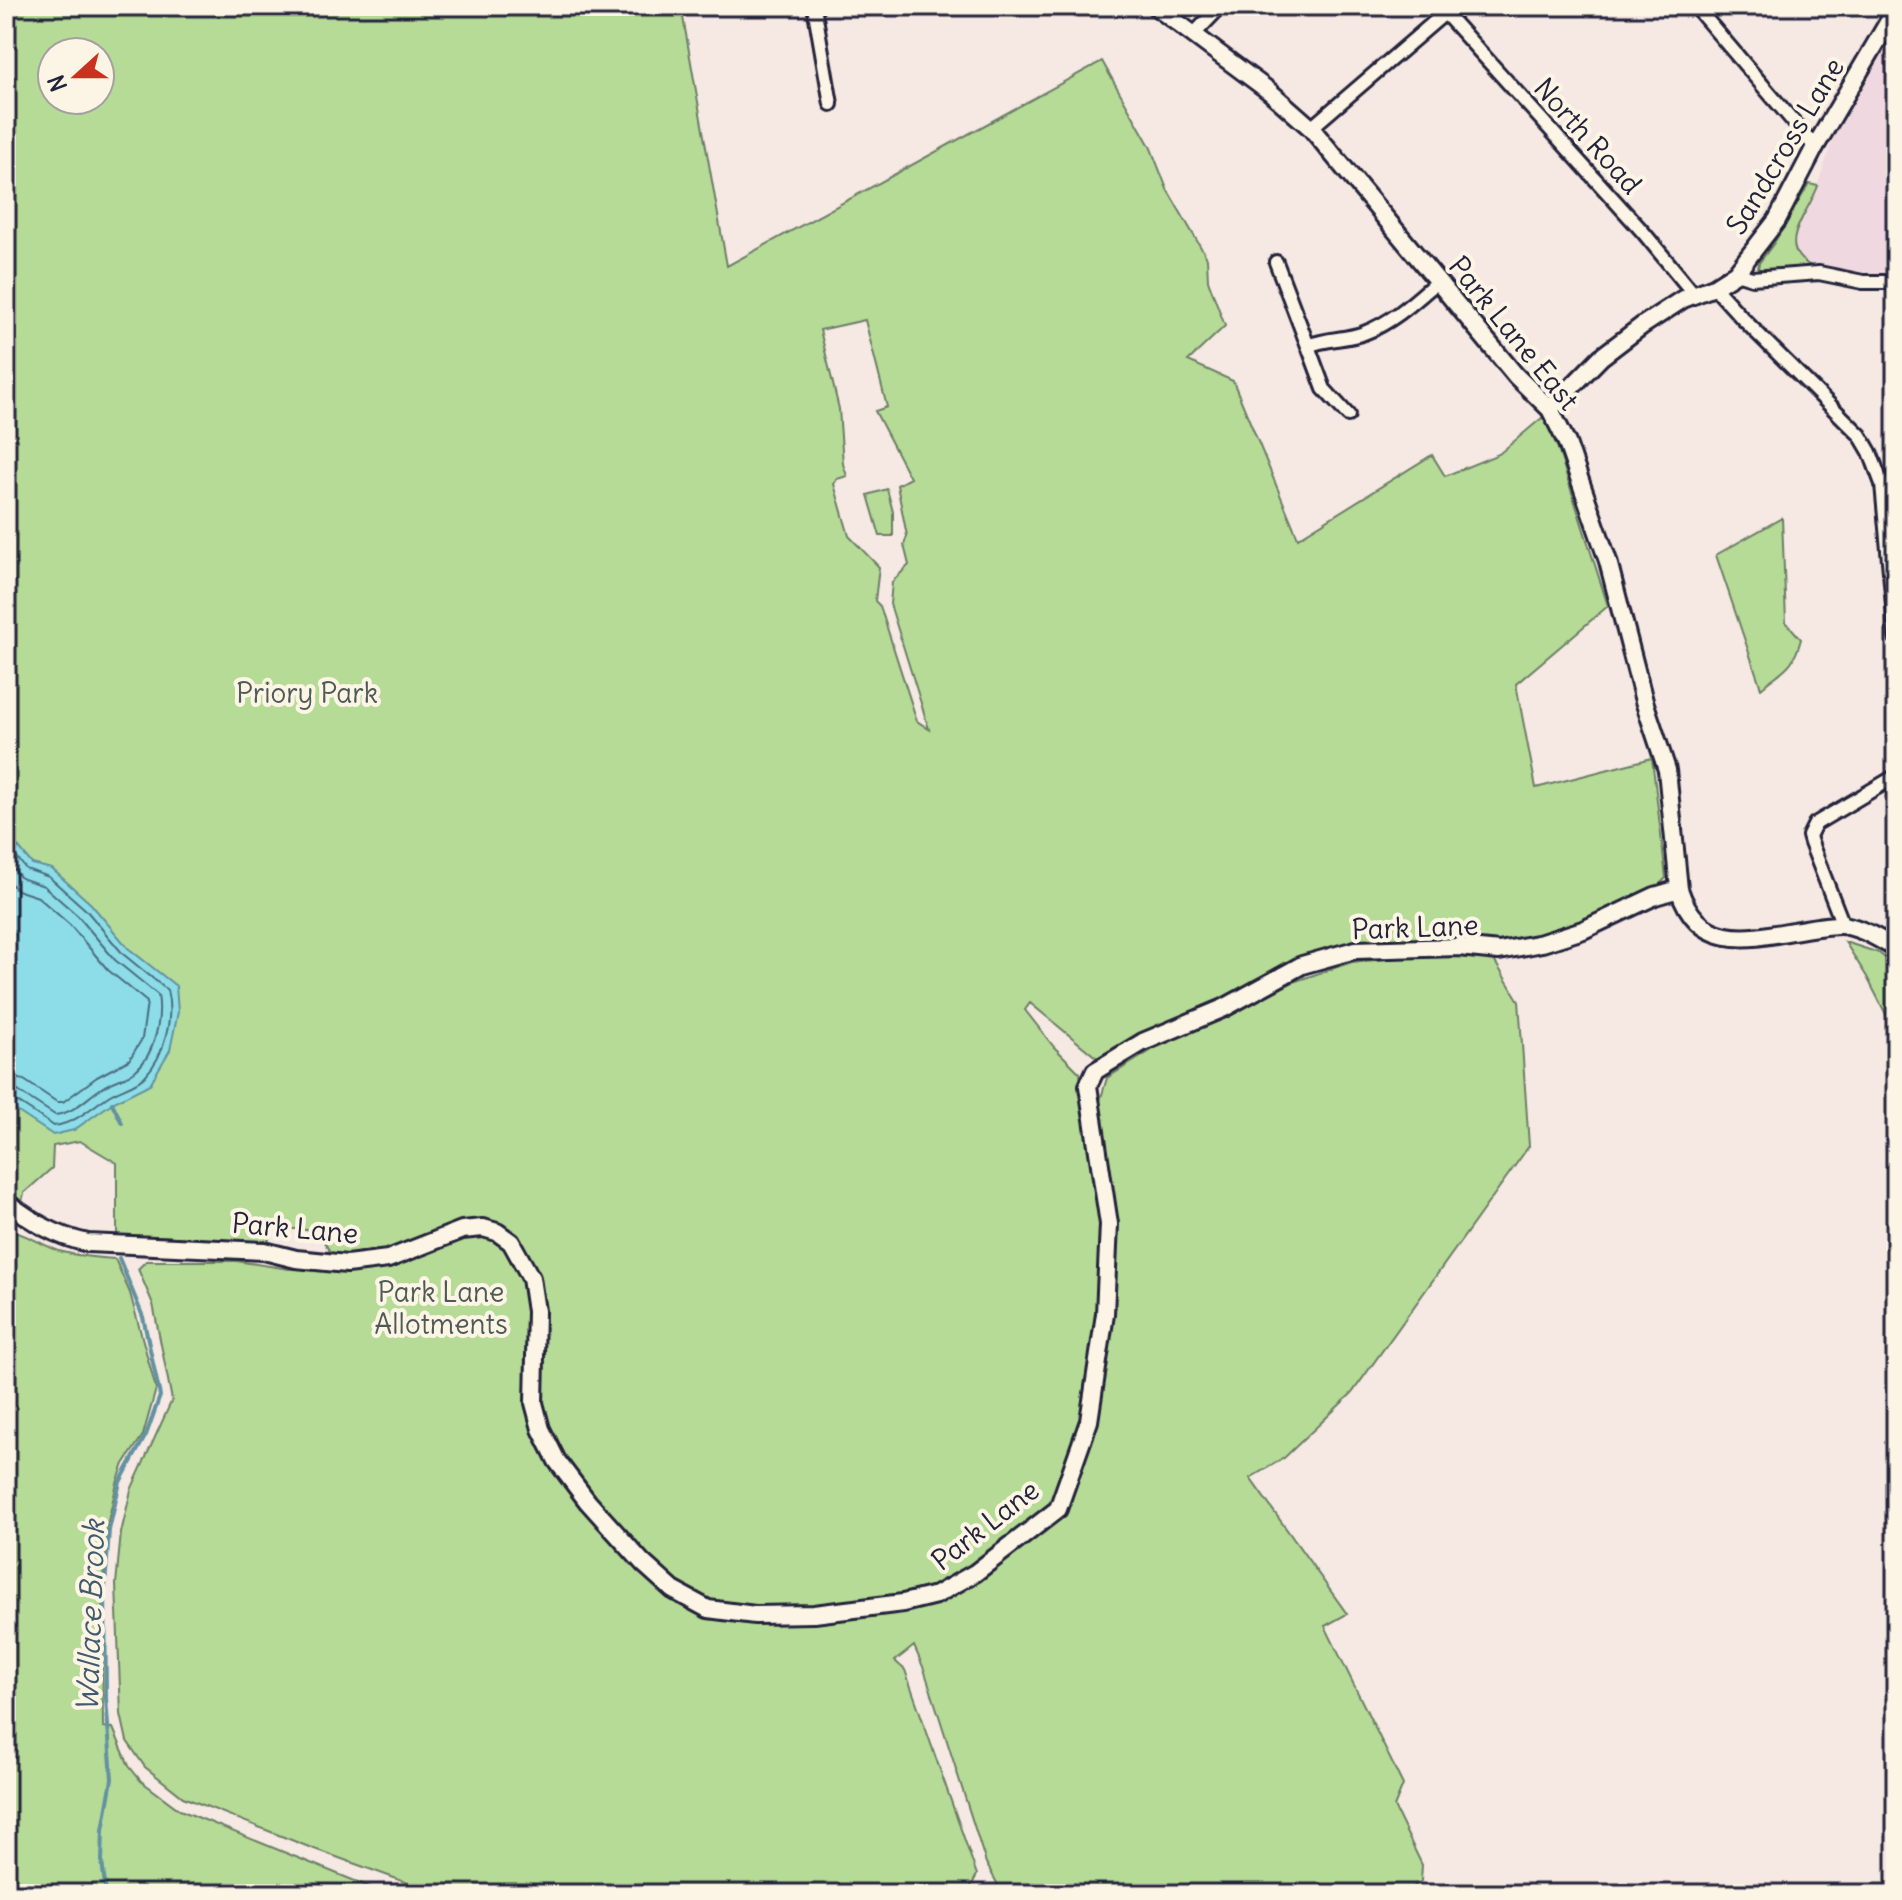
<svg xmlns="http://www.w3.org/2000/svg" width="1902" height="1900" font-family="Delius,sans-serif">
  <rect width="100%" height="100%" fill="#f6e8e2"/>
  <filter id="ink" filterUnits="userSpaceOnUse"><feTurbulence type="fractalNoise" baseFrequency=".0125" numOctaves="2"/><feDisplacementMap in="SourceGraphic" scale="16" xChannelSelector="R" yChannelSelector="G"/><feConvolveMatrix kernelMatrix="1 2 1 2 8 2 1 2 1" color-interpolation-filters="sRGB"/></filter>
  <g filter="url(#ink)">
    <path fill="#efd8df" d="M1896,26V276L1811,266L1800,260L1794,251L1793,238L1815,193L1834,136Z"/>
    <path fill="#b6db96" stroke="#6c7e68" stroke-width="2" fill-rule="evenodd" d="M6,6H681L727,266L1102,61L1150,146L1167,189L1207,258L1208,280L1225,326L1188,361L1233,381L1298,538L1432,455L1445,476L1499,454L1543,417L1553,433L1608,606L1516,684L1536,788L1652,758L1666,878L1649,894L1553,931L1506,942L1352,941L1292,962L1220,1000L1135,1037L1097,1058L1030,1003L1025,1010L1054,1047L1080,1073L1082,1095L1103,1209L1100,1313L1090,1379L1103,1385L1114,1306L1113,1269L1097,1111L1107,1078L1178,1034L1241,1009L1293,982L1352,962L1413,957H1492L1519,1001L1529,1146L1352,1393L1284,1458L1250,1478L1347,1614L1325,1626L1403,1785L1394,1807L1422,1865L1421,1881L1404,1894H1040L1033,1883L1003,1894L986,1863L924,1669L914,1646L895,1661L905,1670L977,1875L967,1894H438L309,1847L183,1797L145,1767L127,1741L121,1714L116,1584L121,1533L131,1490L172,1400L153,1304L138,1269L146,1261H236L289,1269H341L317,1231L272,1227L267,1246L163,1236H117V1163L80,1141L53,1146L52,1168L24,1193L21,1206L6,1192ZM52,52H100V100H52ZM865,320L887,407L875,411L910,478L897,485L907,536L904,545L909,565L892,582L890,604L929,729L917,721L880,606L875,601L879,567L849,536L834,484L837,479L847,476L843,464L839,409L820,330Z
      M1809,184L1818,186C1808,214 1774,247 1811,266L1764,272L1758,268L1759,263L1774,243Z
      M887,489L893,512V536H880L868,495Z
      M1782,518L1786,622L1801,639C1793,669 1783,669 1761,688L1716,555Z
      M1845,942L1879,953L1896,967V1034L1867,977Z
      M6,1230C26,1233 40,1244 59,1251C77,1256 96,1258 115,1259L130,1293L156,1389L143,1435L124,1464L117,1483L106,1530L102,1600L103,1727L113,1728L129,1766L141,1781L180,1810L387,1894H6Z"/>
    <path fill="#8cdde7" stroke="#6292a2" stroke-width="2" d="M6,832L32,864L52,869L91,904L128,948L176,986L178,1012L170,1050L150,1084L112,1103L74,1130L53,1135L6,1104Z"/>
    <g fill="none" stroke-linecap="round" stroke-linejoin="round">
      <path stroke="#4c6d80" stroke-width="2" d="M6,844L26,869L49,877L86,910L123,954L167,990C174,1017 165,1055 145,1076C136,1086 118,1089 107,1097C89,1109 76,1123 54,1126L13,1099L6,1098
        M6,860L21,878L44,886L78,916L115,960L158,995C162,1018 155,1054 136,1070C127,1078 113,1081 103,1087C86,1098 75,1113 55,1115L18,1091L6,1088
        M6,879L17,890L38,897L70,925L108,970L147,1002L142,1039L129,1060L97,1077L63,1102H57L24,1080L6,1076"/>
      <path stroke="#6292a2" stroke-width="4" d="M112,1103L122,1123
        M106,1894L102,1861L103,1830L112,1779L106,1698L105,1587L109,1530L120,1482L146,1435L160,1396L143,1317L119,1258"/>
      <g stroke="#22223b" stroke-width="18">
        <path id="minor" d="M814,6L831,104
          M1695,6L1815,147
          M1445,13L1643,232L1694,294
          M1195,33L1221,6
          M1311,128L1453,6
          M1276,262L1308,346C1326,338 1346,340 1364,333C1393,322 1415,301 1438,281
          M1736,273L1752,278L1819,273L1863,282H1896
          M1714,287L1743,319L1860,435L1870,452L1882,484L1896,638
          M1308,346L1324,389L1348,415
          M1843,925L1811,843L1809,836L1815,824L1896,776"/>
      </g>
      <g stroke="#22223b" stroke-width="22">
        <path id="tertiary" d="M1155,6L1269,91L1311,128L1516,376L1550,409L1567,443L1608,561L1644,701L1667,770L1679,889C1705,969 1780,926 1839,925C1856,925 1882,940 1896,949
          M1550,409L1601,357L1643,325L1683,299L1714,287L1736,273L1777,220L1815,147L1896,9
          M6,1202C33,1222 55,1236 88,1243L264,1251L296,1259L347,1264L388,1259L462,1230L483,1228L497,1232L511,1242L531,1278L536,1311L534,1403L541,1429L557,1461L588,1502L643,1563L673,1590L708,1609L755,1615L814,1614L903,1603L936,1595L975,1573L1058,1509L1089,1421L1105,1314L1109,1224L1088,1086L1095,1071L1143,1042L1224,1008L1302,965L1355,950L1459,947L1499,951L1542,943L1583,930L1655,896L1679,889"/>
      </g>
      <use href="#minor" stroke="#fcf5e5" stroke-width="12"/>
      <use href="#tertiary" stroke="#fcf5e5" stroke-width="16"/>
    </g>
  </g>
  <g text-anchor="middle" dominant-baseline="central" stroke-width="8" stroke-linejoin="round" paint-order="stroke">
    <g font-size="28" fill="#22223b" stroke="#fcf5e5">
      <text transform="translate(1588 136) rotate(48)">North Road</text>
      <text transform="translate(1785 146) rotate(-59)">Sandcross Lane</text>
      <text transform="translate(1514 333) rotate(51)">Park Lane East</text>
      <text transform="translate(1415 927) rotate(-2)">Park Lane</text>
      <text transform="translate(295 1228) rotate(5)">Park Lane</text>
      <text transform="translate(985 1525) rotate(-38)">Park Lane</text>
    </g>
    <g font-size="28" fill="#4e5a56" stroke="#fcf5e5">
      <text x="307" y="693">Priory Park</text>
      <text x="441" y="1292">Park Lane<tspan x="441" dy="32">Allotments</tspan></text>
    </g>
    <g font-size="30" font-style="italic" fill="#425a6f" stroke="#fcf5e5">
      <text transform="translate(90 1616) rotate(-88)">Wallace Brook</text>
    </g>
  </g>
  <rect width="1902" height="1900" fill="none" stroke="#fcf5e5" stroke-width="32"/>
  <rect x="16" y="16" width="1870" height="1868" fill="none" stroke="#22223b" stroke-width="3" filter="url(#ink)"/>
  <g transform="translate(76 76) rotate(249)"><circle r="38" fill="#fcf5e5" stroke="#a5a1a1" stroke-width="2"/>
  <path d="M0-6L14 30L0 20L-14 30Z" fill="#c8321e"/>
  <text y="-12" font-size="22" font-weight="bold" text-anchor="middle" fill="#22223b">N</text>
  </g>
</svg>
